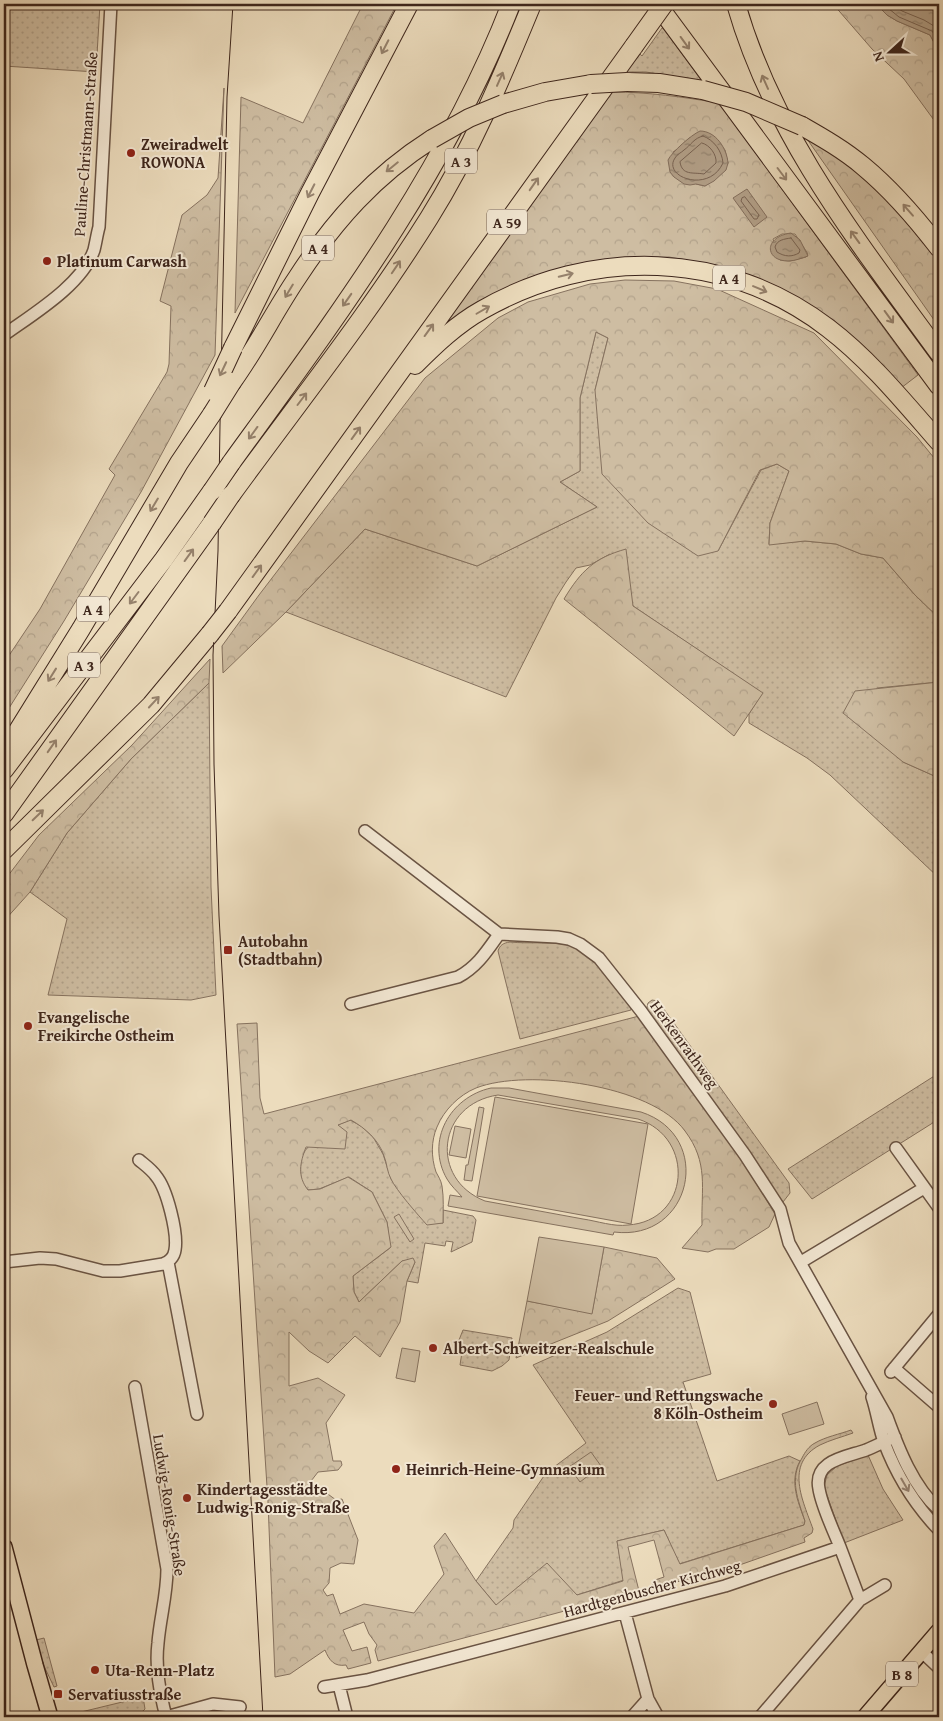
<svg xmlns="http://www.w3.org/2000/svg" width="943" height="1721" font-family="'Gentium Book Plus',serif">
  <defs>
    <pattern id="grass-dots" width="8" height="8" patternUnits="userSpaceOnUse" patternTransform="scale(1.25)"><rect width="8" height="8" fill="#cebda2"/><path d="M2 2h.1M6 6h.1" fill="none" stroke="#b2a28b" stroke-width="1.8" stroke-linecap="round"/></pattern>
    <pattern id="forest-crowns" width="20" height="18" patternUnits="userSpaceOnUse" patternTransform="scale(1.25)"><rect width="20" height="18" fill="#cebda2"/><path d="M2 6a3 3 0 1 1 6 0M12 15a3 3 0 1 1 6 0" fill="none" stroke="#b2a28b"/></pattern>
    <pattern id="water-ripples" width="26" height="14" patternUnits="userSpaceOnUse" patternTransform="scale(1.25)"><rect width="26" height="14" fill="#b19e86"/><path d="M2 4q2-2 4 0t4 0M15 11q2-2 4 0t4 0" fill="none" stroke="#91816d"/></pattern>
  </defs>
  <rect width="100%" height="100%" fill="#ecdcbd"/>
  <filter id="stains"><feTurbulence type="fractalNoise" baseFrequency=".004" numOctaves="4"/><feColorMatrix values="0 0 0 0 .2 0 0 0 0 .09 0 0 0 0 .02 0 0 0 .5 -.17"/></filter>
  <radialGradient id="worn" r=".72"><stop offset=".6" stop-color="#630" stop-opacity="0"/><stop offset="1" stop-color="#630" stop-opacity=".3"/></radialGradient>
  <path fill="url(#grass-dots)" stroke="#86725f" d="M4,4H100L96,72L4,66Z
    M662,28H663L702,81L646,72H626L640,54L642,56Z
    M596,332L608,338L595,390L718,551L761,470L777,464L789,471L770,523L769,544L805,541L836,544L861,554L883,558L915,595L939,618V682L877,688L903,762L939,778V878L830,775L807,758L749,723V714L762,693L633,606L610,554L590,565L576,568L566,582L556,598L506,697L286,612L365,529L477,566L597,507L560,482L580,471V398Z
    M209,683L211,887L216,995L191,1000L48,995L67,919L30,892L67,833L131,759Z
    M510,942C528,944 555,941 572,946C595,952 617,987 631,1005V1010L520,1039L498,951C500,945 503,943 510,942Z
    M652,1000L658,1001L789,1183L790,1193L783,1202L646,1011L648,1003Z
    M939,1073V1119L812,1199L788,1169Z
    M350,1120L361,1126L373,1137L383,1154L391,1179L427,1224L443,1223V1210L473,1216L476,1220L472,1242L451,1252L453,1242L446,1241L445,1246L425,1243L418,1283L407,1281L415,1262L402,1261L359,1302L354,1292L353,1276L390,1248L387,1222L372,1192L349,1177L319,1189L308,1190L301,1181C301,1175 300,1168 301,1161C304,1142 333,1126 350,1120Z
    M678,1288L690,1292L711,1374L683,1382L717,1481L789,1456L800,1461C789,1481 798,1502 805,1521L804,1525L679,1564L664,1530L617,1541L624,1580L577,1595L496,1605L476,1581L513,1528L514,1520L546,1473L586,1443L533,1365L607,1332Z
    M463,1330L512,1338L509,1360L502,1366L492,1371L460,1365L462,1352L455,1350Z
    M868,1455L883,1489L903,1520L844,1543L824,1487L827,1475L837,1466Z
    M44,1638L57,1686L54,1687L32,1641Z
    M143,1697L145,1709C136,1721 95,1717 80,1717L81,1712Z"/>
  <path fill="url(#forest-crowns)" stroke="#86725f" fill-rule="evenodd" d="M363,4H397L235,313L241,97L303,123Z
    M833,4H876L887,15L897,21L930,35L939,52V127L904,79L872,49Z
    M224,88L215,355L141,492L64,621L4,716V663L40,609L115,475L109,469L167,372L169,364L171,306L160,301L182,215L207,195L218,178Z
    M612,92C648,92 683,97 719,103L918,375L901,388L807,307L767,282L719,266L669,257L629,258L447,329L445,324ZM714,136L725,150L728,163L721,174L705,186L696,184L673,152L683,145L689,138ZM782,234H795L808,254L806,257L790,261L780,260L773,239Z
    M800,129L842,159L892,205L939,262V327Z
    M625,280L674,281L717,289L814,333L917,437L939,464V618L915,595L883,558L861,554L836,544L805,541L769,545L770,523L789,471L777,464L760,470L718,551L698,556L648,523L602,474L595,390L608,338L596,332L580,398V471L560,482L597,507L477,566L365,529L286,612L223,673L222,646L259,595L425,378L498,318L528,302L590,284Z
    M626,549L633,606L763,693L734,736L564,599C581,571 594,558 626,549Z
    M210,659L209,683L131,759L67,833L30,892L4,921V881L39,835L132,745Z
    M939,682V778L903,762L843,713L855,691Z
    M639,1016L743,1162L775,1214L769,1227L734,1249H716L708,1252L682,1248L702,1225C701,1188 709,1163 685,1131C652,1085 527,1068 476,1088C459,1095 444,1110 437,1127C431,1141 431,1157 436,1172C438,1176 441,1180 442,1186C444,1198 443,1211 443,1223L427,1225C418,1215 396,1190 391,1179C387,1172 387,1163 384,1156C379,1140 365,1128 351,1120L338,1125L347,1132L345,1149L306,1147C300,1163 297,1176 308,1190L320,1189L348,1177L372,1192L387,1222L391,1247L353,1276L354,1292L359,1302L402,1261L413,1258L415,1262L407,1281L400,1322L380,1357L355,1336L328,1363L309,1351L289,1332V1386L318,1378L345,1395L326,1423L333,1461H341L342,1465L338,1470L318,1472L308,1485L310,1487L307,1490L314,1496L321,1489L336,1500L342,1499L358,1540L354,1564L341,1563L330,1568L329,1583L323,1590L327,1596L333,1594L340,1614L364,1604L414,1613L444,1574L434,1546L445,1533L476,1581L496,1605L547,1563L577,1595L623,1581L617,1541L664,1530L680,1564L804,1525L805,1521C798,1500 789,1479 802,1458C805,1452 809,1446 815,1443C825,1437 840,1434 851,1430L853,1433C842,1437 830,1440 820,1445C784,1464 803,1501 813,1529L812,1533L804,1538L805,1542L731,1568L653,1588L652,1581L664,1577L654,1540L628,1547L639,1591L378,1661L375,1650L377,1645L369,1634L364,1622L343,1630L352,1651L367,1647L371,1663L348,1669L346,1665C334,1667 329,1660 325,1650L290,1674L275,1677L268,1502L237,1024L257,1023L260,1098L264,1114Z
    M604,1247L657,1258L675,1279L608,1321L516,1358L527,1301L592,1313Z"/>
  <path fill="#cebda2" stroke="#86725f" fill-rule="evenodd" d="M491,1088H509L641,1112C715,1136 692,1242 614,1232L613,1235L448,1206L450,1195L462,1197C457,1191 451,1186 447,1179C425,1141 450,1097 491,1088ZM498,1095L638,1119C696,1138 690,1221 628,1225C614,1227 597,1221 583,1219C550,1213 518,1207 485,1201C429,1179 437,1104 498,1095Z
    M495,1097L648,1124L631,1224L477,1196Z
    M479,1107L484,1108L472,1181L464,1180L466,1165H468Z
    M455,1126L471,1129L466,1158L449,1155Z
    M399,1214L414,1239L410,1242L394,1217Z
    M539,1237L604,1247L592,1314L527,1301Z
    M402,1348L420,1351L415,1382L396,1378Z
    M817,1402L824,1424L789,1435L782,1414Z
    M591,1452L601,1466L580,1482L569,1467Z"/>
  <path fill="url(#water-ripples)" stroke="#836e5c" d="M876,4H939V52L930,35L897,21L887,15Z
    M700,131C716,131 727,149 728,163L726,170L714,181L705,186L696,184L690,185L684,184L674,177L670,172L668,160C672,152 691,135 700,131Z
    M747,189L767,217L754,227L733,198Z
    M791,233L800,240L808,256C802,258 795,261 788,261C765,261 763,237 791,233Z"/>
  <g fill="none" stroke-linecap="round" stroke-linejoin="round">
    <path stroke="#786251" stroke-width="1" d="M883,4L899,17L932,31L939,42
      M892,4L902,11L924,20L939,29
      M703,136C714,140 722,151 723,163C709,194 662,177 675,158C677,154 681,153 684,150C691,145 694,138 703,136Z
      M702,143C710,145 717,155 716,163L704,174C693,172 682,176 680,162Z
      M745,197L759,215L757,219H754L741,201L742,198Z
      M791,238L800,250L799,253C792,257 785,257 777,252L775,247C777,240 784,239 791,238Z"/>
    <g stroke="#6a5444" stroke-width="14">
      <path id="minor" d="M4,335C33,314 82,285 94,250C96,242 97,234 99,227L111,4
        M365,831L499,934L557,937L569,939L580,944L599,958L641,1011L745,1155L780,1209L789,1243L887,1417C899,1450 913,1486 939,1510
        M351,1004L458,977C477,967 487,951 499,934
        M896,1148L939,1208
        M4,1262L40,1258L56,1259L103,1271H120L163,1264C169,1262 174,1257 175,1250C178,1233 167,1189 156,1176C152,1170 145,1165 139,1160
        M168,1262L197,1414
        M801,1262L924,1188
        M894,1368L939,1407
        M891,1372L939,1314
        M135,1387L167,1569C167,1595 160,1618 158,1643C155,1668 160,1693 166,1717
        M872,1397C877,1412 879,1428 884,1442C896,1474 915,1505 939,1530
        M860,1600L885,1585
        M625,1613L648,1699L658,1717
        M922,1652L939,1668
        M339,1685L347,1717
        M324,1687L367,1680L725,1586L840,1547C833,1529 822,1507 819,1489C813,1460 847,1457 866,1450C876,1446 885,1441 895,1437
        M166,1717L213,1704L240,1707
        M632,1717L648,1699
        M760,1717L860,1600L840,1547"/>
    </g>
    <g stroke="#3e261c" stroke-width="18">
      <path id="major" d="M4,1547L35,1665L50,1717
        M865,1717L939,1631"/>
    </g>
    <g stroke="#3e261c" stroke-width="20">
      <path id="highway" d="M657,4L939,386
        M736,4C774,137 859,243 939,353
        M627,82L659,83L703,90
        M503,104L545,92L591,84
        M802,126C823,138 844,150 863,166C892,190 916,218 939,248
        M233,348L310,193L409,4
        M415,365C435,345 457,324 482,310C592,247 726,250 828,328C870,360 904,402 939,442
        M232,382C256,349 274,312 297,278C334,221 374,176 432,139
        M231,463C336,318 446,172 511,4
        M231,495C298,403 369,314 429,218C471,151 502,77 532,4
        M228,611L634,46
        M4,753L81,629L179,463L212,414
        M4,770L164,559L212,491
        M4,814L212,523
        M4,850L151,705L210,634"/>
    </g>
    <use href="#minor" stroke="#f3e8d4" stroke-width="11"/>
    <use href="#major" stroke="#ecdcbd" stroke-width="15"/>
    <use href="#highway" stroke="#ecdcbd" stroke-width="18"/>
    <path stroke="#3e261c" stroke-width="1" d="M233,4L227,97L220,425L218,551L213,655L214,764L219,916L263,1717"/>
    <g stroke="#3e261c" stroke-width="20" stroke-linecap="butt">
      <path id="highway-bridge" d="M634,46L664,4
        M591,84L627,82
        M703,90L746,102L802,126
        M432,139L469,118L503,104
        M213,391L233,348
        M212,414L232,382
        M212,491L231,463
        M212,523L231,495
        M210,634L228,611"/>
    </g>
    <use href="#highway-bridge" stroke="#ecdcbd" stroke-width="18"/>
  </g>
  <defs><path id="oneway-shaft" d="M-6 0H5M1.5-3L5.5 0L1.5 3" fill="none" stroke-width="1.6" stroke-linecap="round" stroke-linejoin="round" transform="scale(1.25)"/></defs>
  <g stroke="#95816c">
    <use href="#oneway-shaft" transform="translate(685 43) rotate(54)"/>
    <use href="#oneway-shaft" transform="translate(385 47) rotate(117)"/>
    <use href="#oneway-shaft" transform="translate(500 79) rotate(-66)"/>
    <use href="#oneway-shaft" transform="translate(765 82) rotate(-114)"/>
    <use href="#oneway-shaft" transform="translate(392 167) rotate(141)"/>
    <use href="#oneway-shaft" transform="translate(782 174) rotate(53)"/>
    <use href="#oneway-shaft" transform="translate(534 184) rotate(-55)"/>
    <use href="#oneway-shaft" transform="translate(311 191) rotate(117)"/>
    <use href="#oneway-shaft" transform="translate(908 210) rotate(-131)"/>
    <use href="#oneway-shaft" transform="translate(855 237) rotate(-126)"/>
    <use href="#oneway-shaft" transform="translate(396 267) rotate(-56)"/>
    <use href="#oneway-shaft" transform="translate(566 275) rotate(-14)"/>
    <use href="#oneway-shaft" transform="translate(760 289) rotate(23)"/>
    <use href="#oneway-shaft" transform="translate(289 291) rotate(121)"/>
    <use href="#oneway-shaft" transform="translate(347 300) rotate(125)"/>
    <use href="#oneway-shaft" transform="translate(483 310) rotate(-30)"/>
    <use href="#oneway-shaft" transform="translate(889 317) rotate(54)"/>
    <use href="#oneway-shaft" transform="translate(429 330) rotate(-54)"/>
    <use href="#oneway-shaft" transform="translate(223 369) rotate(115)"/>
    <use href="#oneway-shaft" transform="translate(302 399) rotate(-53)"/>
    <use href="#oneway-shaft" transform="translate(253 433) rotate(126)"/>
    <use href="#oneway-shaft" transform="translate(356 433) rotate(-54)"/>
    <use href="#oneway-shaft" transform="translate(154 505) rotate(121)"/>
    <use href="#oneway-shaft" transform="translate(189 555) rotate(-54)"/>
    <use href="#oneway-shaft" transform="translate(257 571) rotate(-54)"/>
    <use href="#oneway-shaft" transform="translate(134 598) rotate(127)"/>
    <use href="#oneway-shaft" transform="translate(52 675) rotate(122)"/>
    <use href="#oneway-shaft" transform="translate(154 702) rotate(-47)"/>
    <use href="#oneway-shaft" transform="translate(52 746) rotate(-55)"/>
    <use href="#oneway-shaft" transform="translate(38 815) rotate(-44)"/>
  </g>
  <use stroke="#988778" href="#oneway-shaft" transform="translate(905 1485) rotate(60)"/>
  <g fill="#8f2418" stroke="#f3e8d4" stroke-width="2">
    <circle cx="131" cy="153" r="5"/>
    <circle cx="47" cy="261" r="5"/>
    <rect x="223" y="945" width="10" height="10" rx="2.5"/>
    <circle cx="28" cy="1026" r="5"/>
    <circle cx="433" cy="1348" r="5"/>
    <circle cx="773" cy="1404" r="5"/>
    <circle cx="396" cy="1469" r="5"/>
    <circle cx="187" cy="1498" r="5"/>
    <circle cx="95" cy="1670" r="5"/>
    <rect x="53" y="1689" width="10" height="10" rx="2.5"/>
  </g>
  <g text-anchor="middle" dominant-baseline="central" stroke-width="4" stroke-linejoin="round" paint-order="stroke">
    <g fill="#f3e8d4" stroke="#746053" stroke-width="1">
      <rect x="445" y="148.5" width="32" height="25" rx="4"/>
      <rect x="487" y="209.5" width="40" height="25" rx="4"/>
      <rect x="302" y="235.5" width="32" height="25" rx="4"/>
      <rect x="713" y="265.5" width="32" height="25" rx="4"/>
      <rect x="77" y="596.5" width="32" height="25" rx="4"/>
      <rect x="68" y="652.5" width="32" height="25" rx="4"/>
      <rect x="886" y="1661.5" width="32" height="25" rx="4"/>
    </g>
    <g font-size="15" font-weight="bold" fill="#3e261c">
      <text x="461" y="161">A 3</text>
      <text x="507" y="222">A 59</text>
      <text x="318" y="248">A 4</text>
      <text x="729" y="278">A 4</text>
      <text x="93" y="609">A 4</text>
      <text x="84" y="665">A 3</text>
      <text x="902" y="1674">B 8</text>
    </g>
    <g font-size="16" fill="#3e261c" stroke="#f3e8d4">
      <text transform="translate(85 144) rotate(-86)">Pauline-Christmann-Straße</text>
      <text transform="translate(685 1044) rotate(54)">Herkenrathweg</text>
      <text transform="translate(170 1505) rotate(81)">Ludwig-Ronig-Straße</text>
      <text transform="translate(652 1588) rotate(-15)">Hardtgenbuscher Kirchweg</text>
    </g>
    <g font-size="16" font-weight="bold" fill="#3e261c" stroke="#f3e8d4" text-anchor="start">
      <text x="141" y="144">Zweiradwelt<tspan x="141" dy="18">ROWONA</tspan></text>
      <text x="57" y="261">Platinum Carwash</text>
      <text x="238" y="941">Autobahn<tspan x="238" dy="18">(Stadtbahn)</tspan></text>
      <text x="38" y="1017">Evangelische<tspan x="38" dy="18">Freikirche Ostheim</tspan></text>
      <text x="443" y="1348">Albert-Schweitzer-Realschule</text>
      <text x="763" y="1395" text-anchor="end">Feuer- und Rettungswache<tspan x="763" dy="18">8 Köln-Ostheim</tspan></text>
      <text x="406" y="1469">Heinrich-Heine-Gymnasium</text>
      <text x="197" y="1489">Kindertagesstädte<tspan x="197" dy="18">Ludwig-Ronig-Straße</tspan></text>
      <text x="105" y="1670">Uta-Renn-Platz</text>
      <text x="68" y="1694">Servatiusstraße</text>
    </g>
  </g>
  <rect width="943" height="1721" fill="none" stroke="#ecdcbd" stroke-width="20"/>
  <rect x="5" y="5" width="933" height="1711" fill="none" stroke="#3e261c" stroke-width="2.5"/>
  <rect x="10" y="10" width="923" height="1701" fill="none" stroke="#3e261c"/>
  <g transform="translate(890 52) rotate(249)" stroke="#f3e8d4" stroke-width="4" paint-order="stroke">
  <path d="M0-4L9 19L0 12L-9 19Z" fill="#3e261c"/>
  <text y="-8" font-size="14" font-weight="bold" text-anchor="middle" fill="#3e261c">N</text>
  </g>
  <rect width="100%" height="100%" filter="url(#stains)"/>
  <rect width="100%" height="100%" fill="url(#worn)"/>
</svg>
